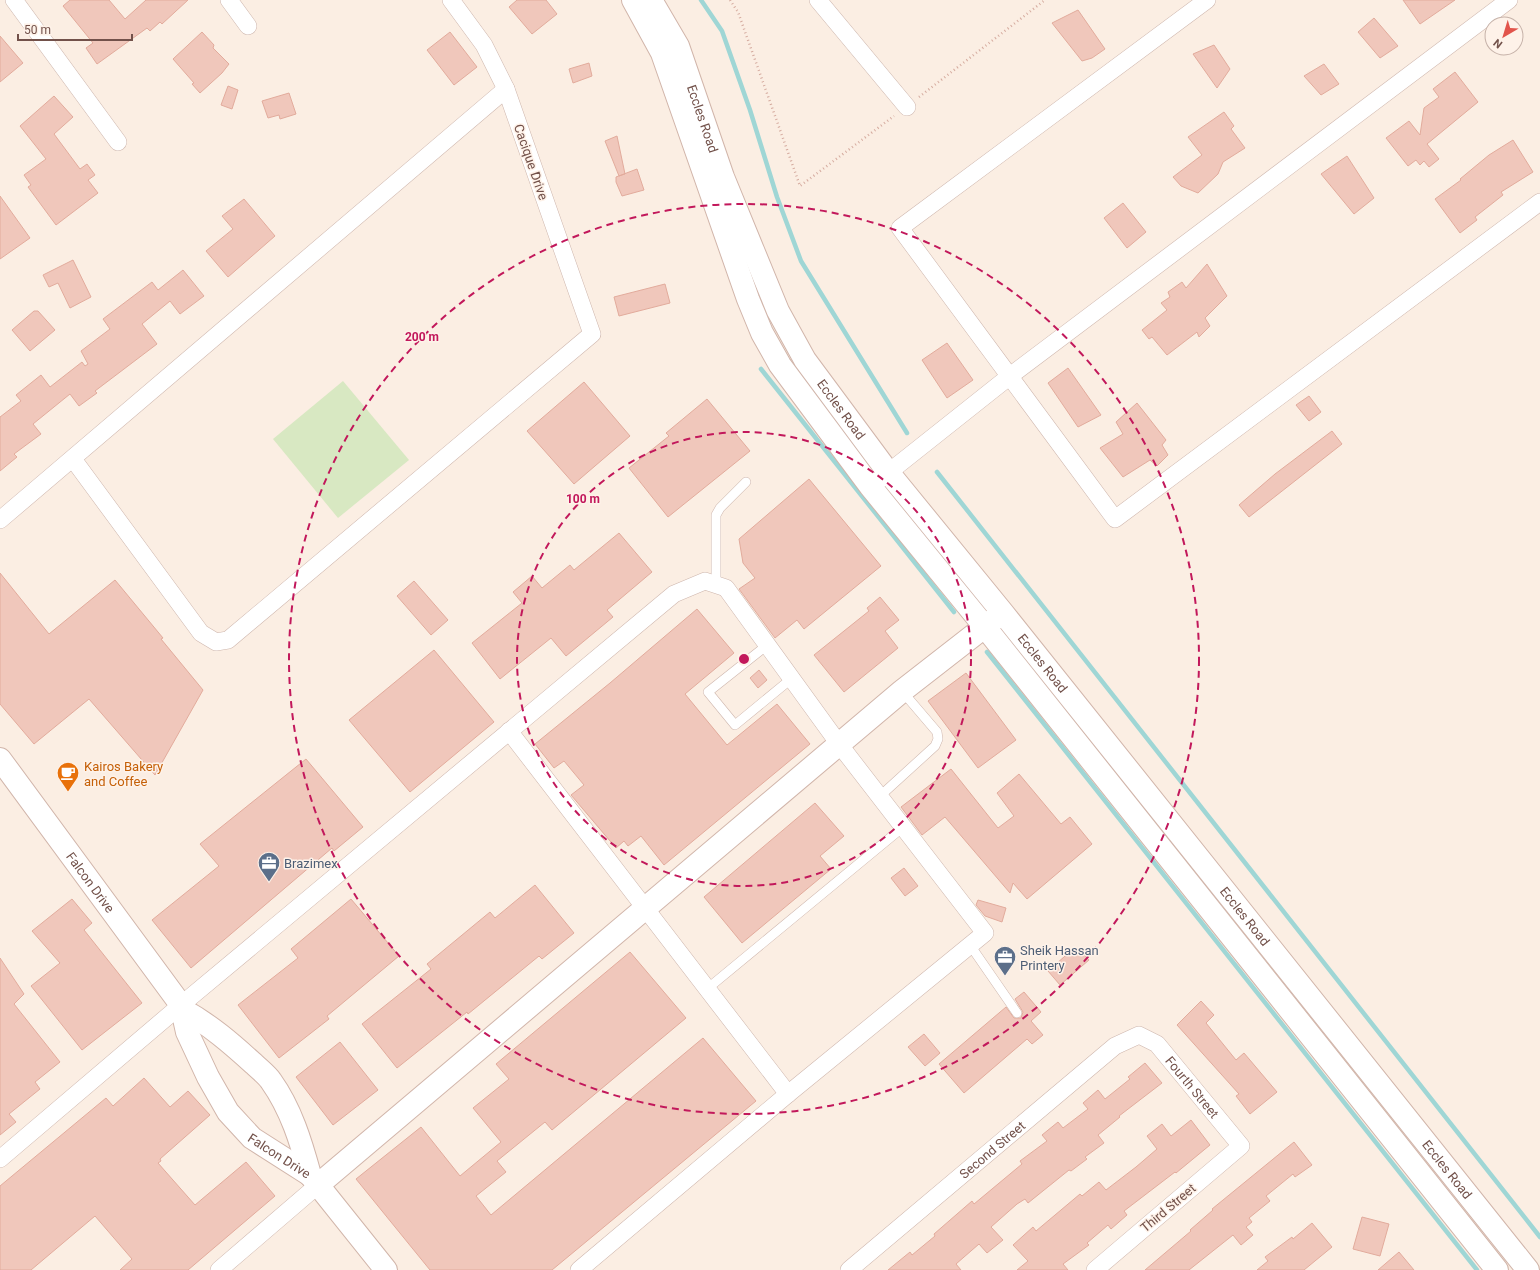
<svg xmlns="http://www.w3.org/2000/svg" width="1540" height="1270" font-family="Roboto,sans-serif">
  <rect width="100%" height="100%" fill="#fbeee3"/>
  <path fill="#d8e8c2" d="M343,381L409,460L338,518L273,439Z"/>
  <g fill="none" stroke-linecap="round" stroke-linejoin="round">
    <path stroke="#9fd6d5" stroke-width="4.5" d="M701,0L722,31L750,110L777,197L801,261L907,433
      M761,369L954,612
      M937,472L1540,1237
      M987,652L1477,1270"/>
  </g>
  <path fill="#f0c7bb" stroke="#e2ab9c" d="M70,0H109L125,19L146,0H188L162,24L160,22L150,31L147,28L97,64L86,48L93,43L63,6Z
    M517,0H546L557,14L532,34L509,7Z
    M1403,0H1455L1420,24Z
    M1078,10L1105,49L1092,58L1082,61L1052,23Z
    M1374,18L1398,46L1380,58L1358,32Z
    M202,32L214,45L213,48L229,64L222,73L200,93L192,84L194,83L173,59Z
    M450,32L477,67L454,85L427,50Z
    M0,36L23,63L0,82Z
    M1214,45L1230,69L1217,88L1193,54Z
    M589,63L592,76L573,83L569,69Z
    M1324,64L1339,84L1321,95L1304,76Z
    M1455,72L1478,102L1427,144L1439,159L1429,167L1424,161L1420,165L1416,160L1408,166L1386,138L1409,121L1420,135L1424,108L1439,97L1433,89Z
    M228,86L238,90L232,109L221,105Z
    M289,93L296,114L280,119L279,115L268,118L262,101Z
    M54,96L73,117L54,134L80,169L87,164L95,175L88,180L98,193L56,225L28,187L31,185L24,175L46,159L20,126Z
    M1224,112L1234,126L1231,129L1245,148L1223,162L1218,174L1198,193L1181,186L1173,177L1202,155L1188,137Z
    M617,136L625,174L619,176L605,141Z
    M1513,140L1533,172L1501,192L1503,195L1475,217L1477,220L1460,233L1435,199L1461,180L1460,179L1489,155Z
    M1347,156L1374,198L1354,214L1321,174Z
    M637,169L644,190L622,196L616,182V177Z
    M0,196L30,238L0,259Z
    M244,199L275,236L228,277L206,251L233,229L222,216Z
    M1123,203L1146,232L1127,248L1104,218Z
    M73,260L91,297L70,308L58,283L49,287L43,275Z
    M1207,264L1227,296L1205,318L1210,326L1199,337L1197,332L1167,355L1152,337L1149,339L1142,330L1167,310L1161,303L1170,297L1168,292L1182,282L1186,288Z
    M183,270L204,296L180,314L170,301L142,324L157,344L95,391L97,393L79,406L70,394L33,424L41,434L14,454L17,457L0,471V417L21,401L16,395L41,375L50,387L82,362L85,366L88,364L81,351L110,329L103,319L152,282L158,290Z
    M665,284L670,303L619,316L614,297Z
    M34,311H38L55,330L30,351L12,330Z
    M947,343L973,380L947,398L922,360Z
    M1068,368L1101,415L1078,427L1048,383Z
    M584,382L630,436L574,484L527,431Z
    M1309,396L1321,412L1309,421L1296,405Z
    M707,399L750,451L668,517L629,468L669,436L666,433Z
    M1137,403L1166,440L1162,445L1168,455L1157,466L1150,460L1123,477L1100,448L1123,434L1116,422Z
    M1332,431L1342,444L1249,517L1239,505L1275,474Z
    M809,479L881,566L804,629L797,620L775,638L739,589L755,578L743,563L739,539Z
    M619,533L652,572L607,610L613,617L566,656L551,638L500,679L472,643L522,603L513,592L532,576L542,588L570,565L574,570Z
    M0,573L49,634L115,580L163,638L161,639L203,690L155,775L89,699L34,744L0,704Z
    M414,581L448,620L431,635L397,596Z
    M880,597L899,620L885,631L898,648L844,692L814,655L869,611L867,608Z
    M697,609L734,653L685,694L727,745L777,704L810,744L664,865L641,836L628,846L624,841L616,848L571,795L584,785L564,761L554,768L535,744L610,683Z
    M434,650L494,722L410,792L349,720Z
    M759,670L767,680L758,688L750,678Z
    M966,673L1016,740L978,768L928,701Z
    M306,759L363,827L334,851L332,848L191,968L152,920L219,866L200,844Z
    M951,769L998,828L1014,816L997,793L1019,774L1061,824L1070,817L1092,844L1027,899L1013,883L1010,893L945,817L922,835L901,807Z
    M815,803L844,836L820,856L831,869L742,943L704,897Z
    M904,868L918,886L905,896L891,878Z
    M535,885L574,933L542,959L539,956L468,1014L467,1012L397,1068L362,1024L431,969L427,964L490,912L495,918Z
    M72,899L92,923L84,930L142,1003L82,1050L31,986L60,963L32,931Z
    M351,899L399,956L327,1016L329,1019L279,1058L238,1005L298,958L291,949Z
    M978,900L1006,908L1002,922L985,916L976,905Z
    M1073,949L1077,954L1081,951L1089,960L1060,985L1048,971Z
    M630,952L686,1018L552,1130L545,1122L497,1161L506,1172L476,1196L491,1215L703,1038L756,1101L552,1270H430L356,1179L421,1127L460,1176L501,1142L473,1108L509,1079L496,1064Z
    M0,958L24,994L14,1004L60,1062L35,1082L40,1089L9,1114L16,1122L0,1135Z
    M1024,992L1041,1012L1031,1021L1043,1035L1032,1044L1027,1039L964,1093L939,1064L1006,1007L1014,1018H1021L1023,1012L1015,999Z
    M1201,1001L1214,1015L1206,1023L1236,1060L1244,1053L1277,1092L1250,1114L1236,1096L1239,1094L1177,1025Z
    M924,1034L940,1053L925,1066L908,1047Z
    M340,1042L378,1090L333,1125L296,1077Z
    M1145,1063L1162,1083L1119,1116L1120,1117L1098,1135L1104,1143L1085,1157L1087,1159L1071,1171L1069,1170L1028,1203L1025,1199L1017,1204L991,1227L1003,1240L987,1253L979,1244L956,1264L961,1270H888L910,1252L912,1255L935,1236L934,1234L972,1201L974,1204L1022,1164L1020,1161L1047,1141L1042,1135L1058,1122L1063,1128L1088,1109L1083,1103L1098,1090L1105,1099L1130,1079L1128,1077Z
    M144,1078L170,1107L188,1091L210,1115L160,1159L161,1161L158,1163L195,1205L246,1162L275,1196L188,1270H120L132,1259L95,1216L31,1270H0V1186L106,1098L113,1106Z
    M1191,1120L1210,1145L1176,1173L1175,1172L1124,1211L1127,1215L1111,1229L1108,1225L1087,1243L1089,1245L1063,1264L1068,1270H1017L1028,1261L1013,1245L1033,1227L1036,1231L1080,1194L1082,1196L1099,1182L1106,1190L1136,1167L1157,1149L1147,1136L1162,1124L1171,1136Z
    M1294,1142L1312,1165L1295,1177L1293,1174L1266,1196L1270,1201L1249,1218L1252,1222L1246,1227L1253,1235L1241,1245L1233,1235L1189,1270H1145L1191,1231L1190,1230L1213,1210L1212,1209Z
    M1362,1217L1389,1224L1380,1256L1353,1249Z
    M1312,1223L1332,1247L1304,1270H1257L1268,1261L1265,1257L1292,1237L1293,1239Z
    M1399,1252L1414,1270H1378Z"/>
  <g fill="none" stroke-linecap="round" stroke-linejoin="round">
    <g stroke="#ceb6ad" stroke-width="10">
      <path id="lane" d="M716,583V515L720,508L746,482
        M766,646L708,692L735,725L791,679
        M879,797L935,746L938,739L937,732L902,691
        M970,945L1017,1013
        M707,989L902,828"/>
    </g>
    <g stroke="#ceb6ad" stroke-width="18">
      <g id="street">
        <path d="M14,0L118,142"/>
        <path d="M229,0L248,26"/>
        <path d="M818,0L907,107"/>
        <path d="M1207,0L900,228L1115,519L1540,202"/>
        <path d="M73,459L201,633L216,642L228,640L592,334L506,89L484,45L451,0"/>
        <path d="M879,480L1010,376L1509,0"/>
        <path d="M0,520L506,89"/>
        <path d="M509,731L788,1094"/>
        <path d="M0,1159L181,1005L674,594L705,581L726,588L839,744L985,933L788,1094L579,1270"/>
        <path d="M219,1270L318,1185"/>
        <path id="s1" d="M849,1270L1115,1046L1139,1035L1157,1044L1241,1146L1095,1270"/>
      </g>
    </g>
    <g stroke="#d1b5aa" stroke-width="24">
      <g id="secondary">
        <path d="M633,0L662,53L748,299L762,333L780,365L870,486L985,627L1497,1270"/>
        <path id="s2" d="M651,0L678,46L723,177L778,311L805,360L888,472L1003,613L1528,1270"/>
        <path id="s3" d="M0,759L181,1005L187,1032L208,1077L228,1112L252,1138L310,1175L386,1270"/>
        <path d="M183,1010C209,1024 232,1044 254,1064C259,1069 267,1075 271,1081C291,1109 301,1142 310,1175"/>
        <path d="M318,1185L902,691L997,617"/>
      </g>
    </g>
    <path stroke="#d5ab9f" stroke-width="2.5" stroke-dasharray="1 3" stroke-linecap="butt" d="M730,0L738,12L800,186L894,116
      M919,97L1045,0"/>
    <use href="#lane" stroke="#fff" stroke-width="9"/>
    <use href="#street" stroke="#fff" stroke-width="17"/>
    <use href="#secondary" stroke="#fff" stroke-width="22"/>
  </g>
  <g fill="none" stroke="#c2185b" stroke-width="2" stroke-dasharray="7 5">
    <circle cx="744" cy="659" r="227"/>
    <circle cx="744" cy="659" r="455"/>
  </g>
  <defs>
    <g id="cafe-pin" transform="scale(1.15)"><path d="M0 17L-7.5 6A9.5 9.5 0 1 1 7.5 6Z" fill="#e8710a" stroke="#fef2e9"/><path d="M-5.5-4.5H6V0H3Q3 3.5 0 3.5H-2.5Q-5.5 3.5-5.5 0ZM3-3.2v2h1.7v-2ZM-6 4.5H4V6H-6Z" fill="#fff"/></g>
    <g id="office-pin" transform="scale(1.15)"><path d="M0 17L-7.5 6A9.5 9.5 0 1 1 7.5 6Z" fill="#5c6f8a" stroke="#fef2e9"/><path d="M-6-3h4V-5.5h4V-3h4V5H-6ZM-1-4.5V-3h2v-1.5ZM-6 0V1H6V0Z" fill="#fff"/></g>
  </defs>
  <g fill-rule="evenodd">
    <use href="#cafe-pin" x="68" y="773"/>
    <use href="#office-pin" x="269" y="863"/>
    <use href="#office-pin" x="1005" y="957"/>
  </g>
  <g text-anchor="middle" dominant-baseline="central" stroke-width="3" stroke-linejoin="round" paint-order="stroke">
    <g font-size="13" fill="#72514a" stroke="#fef2e9">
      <text stroke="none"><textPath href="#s2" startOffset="130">Eccles Road</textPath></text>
      <text transform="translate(531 162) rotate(71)">Cacique Drive</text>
      <text stroke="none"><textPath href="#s2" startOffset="454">Eccles Road</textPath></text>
      <text stroke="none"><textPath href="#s2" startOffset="778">Eccles Road</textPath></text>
      <text stroke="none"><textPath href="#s3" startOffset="153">Falcon Drive</textPath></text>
      <text stroke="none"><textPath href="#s2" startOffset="1102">Eccles Road</textPath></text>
      <text stroke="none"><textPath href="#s1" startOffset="450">Fourth Street</textPath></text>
      <text stroke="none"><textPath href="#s1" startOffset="187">Second Street</textPath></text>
      <text stroke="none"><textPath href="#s3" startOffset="491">Falcon Drive</textPath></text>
      <text stroke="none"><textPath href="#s2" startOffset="1426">Eccles Road</textPath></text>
      <text transform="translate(1168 1208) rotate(-40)">Third Street</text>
    </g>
    <g font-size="13" fill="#c56008" stroke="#fef2e9" text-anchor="start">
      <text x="84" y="766">Kairos Bakery<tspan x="84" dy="15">and Coffee</tspan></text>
    </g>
    <g font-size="13" fill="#4e5e75" stroke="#fef2e9" text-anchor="start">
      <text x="284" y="863">Brazimex</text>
      <text x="1020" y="950">Sheik Hassan<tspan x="1020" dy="15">Printery</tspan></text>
    </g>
  </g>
  <circle cx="744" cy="659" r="6" fill="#c2185b" stroke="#fef2e9" stroke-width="2"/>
  <g font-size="12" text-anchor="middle" font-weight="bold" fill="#c2185b" stroke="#fef2e9" stroke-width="3" stroke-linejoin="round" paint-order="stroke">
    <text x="422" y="341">200 m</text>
    <text x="583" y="503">100 m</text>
  </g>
  <g transform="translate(1504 36) rotate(218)"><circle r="19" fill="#fef2e9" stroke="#c6b2a9"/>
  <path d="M0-3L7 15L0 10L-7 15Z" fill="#e2544b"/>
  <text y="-6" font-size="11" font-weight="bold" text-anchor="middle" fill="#72514a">N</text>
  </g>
  <path d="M18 34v6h114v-6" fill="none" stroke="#72514a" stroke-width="2"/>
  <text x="24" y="34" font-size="12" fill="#72514a" stroke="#fef2e9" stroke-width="3" paint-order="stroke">50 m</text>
</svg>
